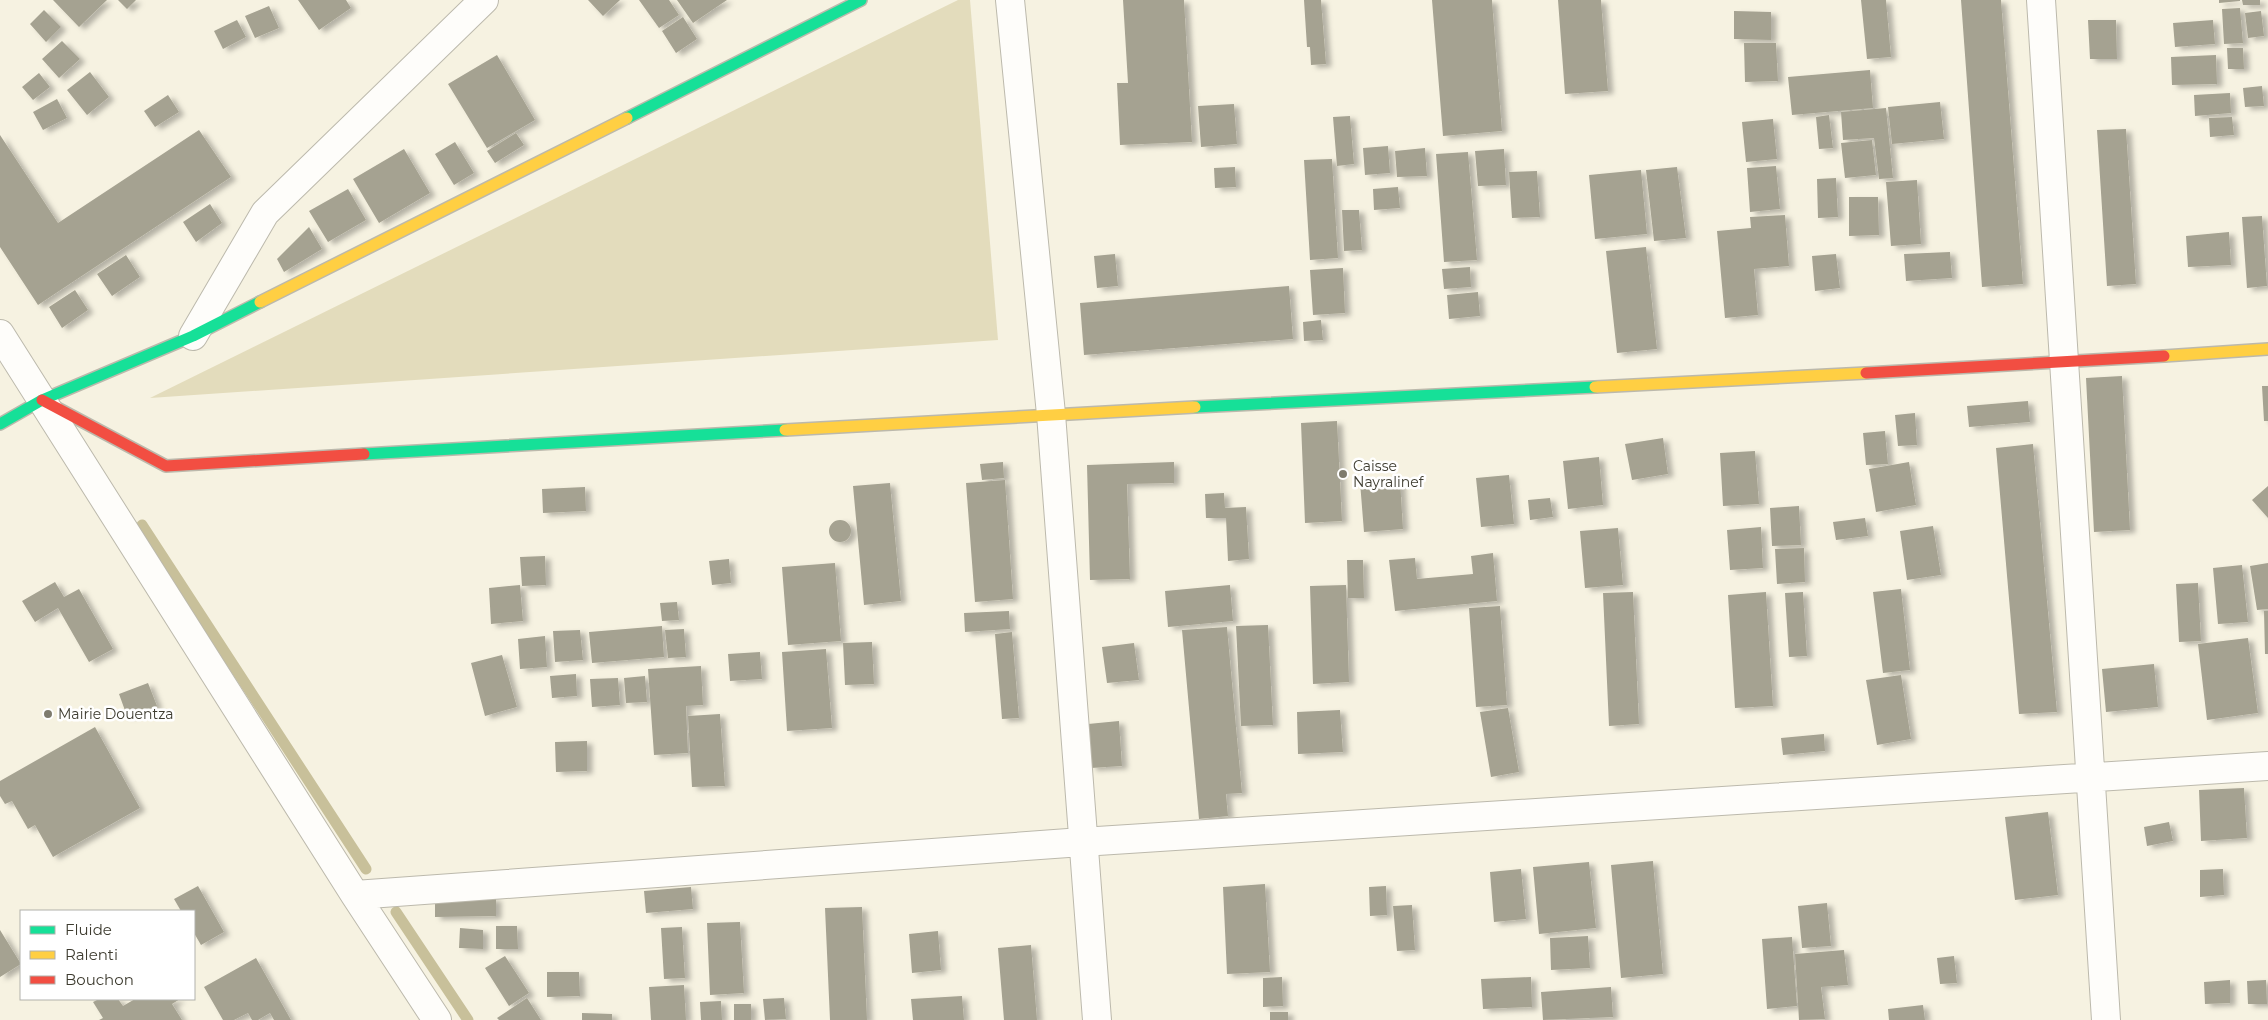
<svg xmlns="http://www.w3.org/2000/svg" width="2268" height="1020" font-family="Montserrat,sans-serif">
  <defs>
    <filter id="shadow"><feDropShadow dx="5.5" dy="3" stdDeviation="2.5" flood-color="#0004"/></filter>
  </defs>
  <rect width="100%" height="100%" fill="#f6f2e1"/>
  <path fill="#e3dcbc" d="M958,0H970L998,340L150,398Z"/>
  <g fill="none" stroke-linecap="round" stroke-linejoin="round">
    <path stroke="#c8c09a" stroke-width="11" d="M142,525L366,869
      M396,912L468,1020"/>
  </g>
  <path fill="#a5a291" filter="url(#shadow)" d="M53,0H107L79,27Z
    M118,0H136L127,9Z
    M298,0H346L351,8L319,30Z
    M588,0H620L603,16Z
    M639,0H669L679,15L659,28Z
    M677,0H727L693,23Z
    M1123,0H1184L1192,142L1120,145L1117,83H1128Z
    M1304,0H1321L1326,64L1311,65L1310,47H1307Z
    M1432,0H1492L1502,131L1443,136Z
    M1558,0H1601L1608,91L1565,94Z
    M1861,0H1886L1891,57L1867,59Z
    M1961,0H2001L2023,284L1982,287Z
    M2219,0H2240V1L2219,3Z
    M2242,0H2260V5H2243Z
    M269,6L279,28L255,38L245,16Z
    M2240,8L2243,43L2224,44L2222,9Z
    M44,10L61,27L46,42L30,24Z
    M1734,11L1771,12V40L1734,39Z
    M2261,11L2264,36L2248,38L2245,13Z
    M683,17L697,39L676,53L662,31Z
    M237,20L246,37L223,49L214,31Z
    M2088,20H2116L2117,59H2090Z
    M2213,20L2215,44L2175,47L2173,23Z
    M62,41L80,59L59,78L42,59Z
    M1744,43H1776L1778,81L1745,82Z
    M2227,48H2243L2244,69H2228Z
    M497,55L535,120L487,148L448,84Z
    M2216,55L2217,84L2172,85L2171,57Z
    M1870,70L1873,108L1792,115L1788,77Z
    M90,72L109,97L87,115L67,90Z
    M39,73L50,87L33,100L22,87Z
    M2262,86L2264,106L2245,107L2243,88Z
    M2230,93L2231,113L2195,116L2194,95Z
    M168,95L179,112L155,127L144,111Z
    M57,99L67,118L43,130L33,112Z
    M1940,102L1944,139L1892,144L1888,107Z
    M1234,104L1237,144L1201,147L1198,106Z
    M1886,108L1893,178L1879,179L1874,138L1843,140L1841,112Z
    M1829,115L1833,148L1819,149L1816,117Z
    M1350,116L1354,164L1337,166L1333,117Z
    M2232,117L2234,135L2210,137L2209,118Z
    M1773,119L1777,159L1746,162L1742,122Z
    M2126,129L2136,284L2107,286L2097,130Z
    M199,130L231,177L38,305L0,247V135L58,223Z
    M516,133L524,145L495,163L487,151Z
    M1872,140L1876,175L1845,178L1841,143Z
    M455,142L474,173L454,185L435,154Z
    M1388,146L1390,173L1365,175L1363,148Z
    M1425,148L1427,176L1397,177L1395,151Z
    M404,149L430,193L379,223L353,179Z
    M1504,149L1506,185L1478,186L1475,151Z
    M1468,152L1477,260L1444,262L1436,154Z
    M1332,159L1338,258L1310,260L1304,160Z
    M1776,166L1780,209L1750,212L1747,168Z
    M1235,167L1236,187L1215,188L1214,168Z
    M1677,167L1686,238L1654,241L1646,170Z
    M1641,170L1647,234L1595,239L1589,175Z
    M1537,171L1540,217L1512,218L1509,172Z
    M1836,178L1838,217L1818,218L1817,179Z
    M1917,180L1921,244L1891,246L1886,182Z
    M1398,187L1400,208L1374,210L1373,189Z
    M348,189L366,220L328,242L309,211Z
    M1849,197H1878L1879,235L1849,236Z
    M210,204L222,223L196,242L183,222Z
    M1342,210H1359L1362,250L1344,251Z
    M1785,215L1789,266L1754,269L1758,315L1725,318L1717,231L1751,228L1750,217Z
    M2262,216L2267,286L2247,288L2242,217Z
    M309,227L322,249L284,272L277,259Z
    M2229,232L2231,265L2188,267L2186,236Z
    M1646,247L1657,349L1617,353L1606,251Z
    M1950,252L1952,278L1906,281L1904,254Z
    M1115,254L1118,286L1097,288L1094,256Z
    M1836,254L1840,288L1815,291L1812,256Z
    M126,255L140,277L112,296L97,274Z
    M1470,267L1471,287L1444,289L1442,269Z
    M1343,268L1345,313L1313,315L1310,270Z
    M1289,286L1293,339L1084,355L1080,303Z
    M75,290L88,310L62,328L49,307Z
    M1478,292L1480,316L1449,319L1447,295Z
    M1321,320L1323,340L1304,341L1303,322Z
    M2122,376L2130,530L2094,532L2086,378Z
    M2262,386H2268V421H2264Z
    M2028,401L2030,422L1969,427L1967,406Z
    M1915,413L1917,445L1898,446L1895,415Z
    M1337,421L1342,521L1305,523L1301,423Z
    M1885,431L1888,464L1866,465L1863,433Z
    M1663,438L1668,474L1632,480L1625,444Z
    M2033,444L2057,712L2019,714L1996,448Z
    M1755,451L1759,504L1723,506L1720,453Z
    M1599,457L1603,505L1568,509L1563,461Z
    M1003,462L1004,478L982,480L980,464Z
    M1174,462V483L1127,484L1130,579L1090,580L1087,465Z
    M1909,462L1916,505L1876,512L1869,469Z
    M1509,475L1514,524L1481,527L1476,478Z
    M1005,480L1013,599L975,602L966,483Z
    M1400,480L1403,529L1364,532L1360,482Z
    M890,483L901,601L864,605L853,486Z
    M2268,486V518L2252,500Z
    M585,487L586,511L543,513L542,489Z
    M1224,493L1225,508L1246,507L1249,559L1228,561L1226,518H1206L1205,494Z
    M1550,498L1553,517L1530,520L1528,500Z
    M1799,506L1801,545L1772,546L1770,508Z
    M1865,518L1868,536L1836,540L1833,522Z
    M829 531a11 11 0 1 1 22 0a11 11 0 1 1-22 0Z
    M1933,526L1941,575L1907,580L1900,531Z
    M1761,527L1763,568L1730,570L1727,530Z
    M1618,528L1623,585L1585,588L1580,531Z
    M1804,548L1805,582L1777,584L1775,549Z
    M1493,553L1497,601L1395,611L1389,560L1415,558L1417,579L1473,574L1471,556Z
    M545,556L546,585L522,586L520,557Z
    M729,559L731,583L712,585L709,561Z
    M1347,560H1363L1364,598H1348Z
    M835,563L841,641L788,645L782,567Z
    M2268,563V609L2257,610L2250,566Z
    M2242,565L2248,622L2218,624L2213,568Z
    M55,582L64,597L79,589L113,649L89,662L58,608L35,622L22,601Z
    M2198,583L2201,641L2179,642L2176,584Z
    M520,585L523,621L491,624L489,588Z
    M1230,585L1233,621L1168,627L1165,591Z
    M1346,585L1349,682L1313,684L1310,586Z
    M1901,589L1910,670L1883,673L1873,592Z
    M1633,592L1639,724L1609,726L1603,593Z
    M1766,592L1773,706L1735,708L1728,595Z
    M1803,592L1807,656L1789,657L1785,593Z
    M677,602L679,620L662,621L660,603Z
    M1500,606L1507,705L1476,707L1469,608Z
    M1009,611L1010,629L965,632L964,613Z
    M2264,611H2268V654H2265Z
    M1268,625L1273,725L1241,726L1236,626Z
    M662,626L664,657L592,663L589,632Z
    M1227,627L1242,793L1226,794L1228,816L1199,819L1182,630Z
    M684,629L686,657L668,658L665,630Z
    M580,630L583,660L555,662L553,631Z
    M1012,632L1019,718L1002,719L995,634Z
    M545,636L547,667L520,669L518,639Z
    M2248,638L2258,713L2207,720L2198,644Z
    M872,642L874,684L845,685L843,643Z
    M1134,643L1139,680L1107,683L1102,647Z
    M826,649L832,728L787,731L782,652Z
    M760,652L762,679L730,681L728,654Z
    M502,655L517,707L485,716L471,663Z
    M2154,664L2158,707L2106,712L2102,669Z
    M701,666L703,705L686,706L688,753L654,755L648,669Z
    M576,674L577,696L552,698L550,676Z
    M1901,675L1911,739L1877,745L1866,680Z
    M645,676L647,702L626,703L624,678Z
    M618,678L620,705L592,707L590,679Z
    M148,683L157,706L127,716L119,694Z
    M1508,708L1519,772L1491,777L1480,712Z
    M1340,710L1343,752L1298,754L1297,712Z
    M720,714L725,786L692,787L688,716Z
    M1119,721L1122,766L1091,768L1088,724Z
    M95,727L140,808L53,857L35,825L28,829L12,801L5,804L0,796V781Z
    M1824,734L1825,751L1783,755L1781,738Z
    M587,741V771L556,772L555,742Z
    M2244,788L2247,838L2201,841L2199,790Z
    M2048,812L2058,895L2015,900L2005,817Z
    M2169,822L2173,841L2147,846L2144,827Z
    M1653,861L1663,974L1621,978L1611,865Z
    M1589,862L1596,928L1539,934L1533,867Z
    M1521,869L1526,919L1494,922L1490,872Z
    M2223,869L2224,895L2200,897V870Z
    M1265,884L1270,972L1227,974L1223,887Z
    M198,886L224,932L201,945L194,933V911H181L174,899Z
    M1386,886L1387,915L1370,916L1369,887Z
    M691,887L693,909L646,913L644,891Z
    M496,898V916L435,917V899Z
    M1827,903L1831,946L1802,948L1798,906Z
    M1412,905L1415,950L1397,951L1393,906Z
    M862,907L867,1020H830L825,908Z
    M740,922L744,993L710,995L707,923Z
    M496,926H517L518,949H496Z
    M682,927L685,978L664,979L661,928Z
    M460,928L483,930V949L459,948Z
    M0,930L21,964L0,977Z
    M938,931L941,970L912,973L909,934Z
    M1588,936L1590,968L1551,970L1550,938Z
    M1792,937L1797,1006L1767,1009L1762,939Z
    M1031,945L1037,1020H1004L998,948Z
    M1844,950L1848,985L1821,987L1825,1019L1799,1020L1795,954Z
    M505,956L529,993L509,1006L485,968Z
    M1954,956L1957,983L1940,984L1937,958Z
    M256,958L291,1020H274L270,1013L258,1020H252L248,1013L234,1020H223L204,987Z
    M547,972H579L580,996L547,997Z
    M1282,977L1283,1006L1263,1007V978Z
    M1531,977L1532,1007L1483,1009L1481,979Z
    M2230,980V1003L2205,1004L2204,982Z
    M2266,980L2267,1004H2248L2247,981Z
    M684,985L686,1020H651L649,987Z
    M1611,987L1613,1017L1543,1020L1541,992Z
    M962,996L964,1020H913L911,999Z
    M527,998L541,1020H499L497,1018Z
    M784,998L786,1019L765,1020L763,999Z
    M99,999H118L123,1006L135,999H180L172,1004L182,1020H99L103,1018L93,1002Z
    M721,1001L722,1020H701L700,1002Z
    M734,1004H751V1020H734Z
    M1923,1005L1925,1020H1889L1888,1009Z
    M1270,1012H1288V1020H1270Z
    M582,1013L612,1014V1020H582Z"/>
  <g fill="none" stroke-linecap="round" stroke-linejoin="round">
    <g stroke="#bcb9ac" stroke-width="30">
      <path id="street" d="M1010,0L1051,414L1097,1020
        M2041,0L2106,1020
        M0,334L355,895L437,1020
        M193,336L265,213L484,0
        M355,895L1082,842L2268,766"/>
    </g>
    <g stroke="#bcb9ac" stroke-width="14">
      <path id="fast" d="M627,118L861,0
        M1195,407L1595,387
        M0,424L42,400L193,336L260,302
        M364,454L785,430"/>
    </g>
    <g stroke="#bcb9ac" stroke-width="14">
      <path id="slow" d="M260,302L627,118
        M2164,356L2268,349
        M1595,387L1866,373
        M785,430L1195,407"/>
    </g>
    <g stroke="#bcb9ac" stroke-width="14">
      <path id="jam" d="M1866,373L2164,356
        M42,400L166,466L364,454"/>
    </g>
    <use href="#street" stroke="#fefdfa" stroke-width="28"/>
    <use href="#fast" stroke="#16e098" stroke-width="11"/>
    <use href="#slow" stroke="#ffcf43" stroke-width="11"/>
    <use href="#jam" stroke="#f24e42" stroke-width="11"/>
  </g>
  <g fill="#7e7b6d" stroke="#fff" stroke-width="2">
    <circle cx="1343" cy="474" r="5"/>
    <circle cx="48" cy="714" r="5"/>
  </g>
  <g text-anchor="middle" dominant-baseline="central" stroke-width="5" stroke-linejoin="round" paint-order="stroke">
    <g font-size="14" fill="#3d3b2f" stroke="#fff" text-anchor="start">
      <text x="1353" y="466">Caisse<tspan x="1353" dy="16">Nayralinef</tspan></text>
      <text x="58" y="714">Mairie Douentza</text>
    </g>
  </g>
  <rect x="20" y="910" width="175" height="90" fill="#ffffff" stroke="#b1b1ac"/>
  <rect x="30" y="926" width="25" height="8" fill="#16e098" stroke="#b1b1ac"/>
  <text x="65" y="935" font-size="15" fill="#3d3b2f">Fluide</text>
  <rect x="30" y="951" width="25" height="8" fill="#ffcf43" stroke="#b1b1ac"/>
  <text x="65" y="960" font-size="15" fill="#3d3b2f">Ralenti</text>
  <rect x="30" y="976" width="25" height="8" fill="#f24e42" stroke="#b1b1ac"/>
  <text x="65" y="985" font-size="15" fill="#3d3b2f">Bouchon</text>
</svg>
